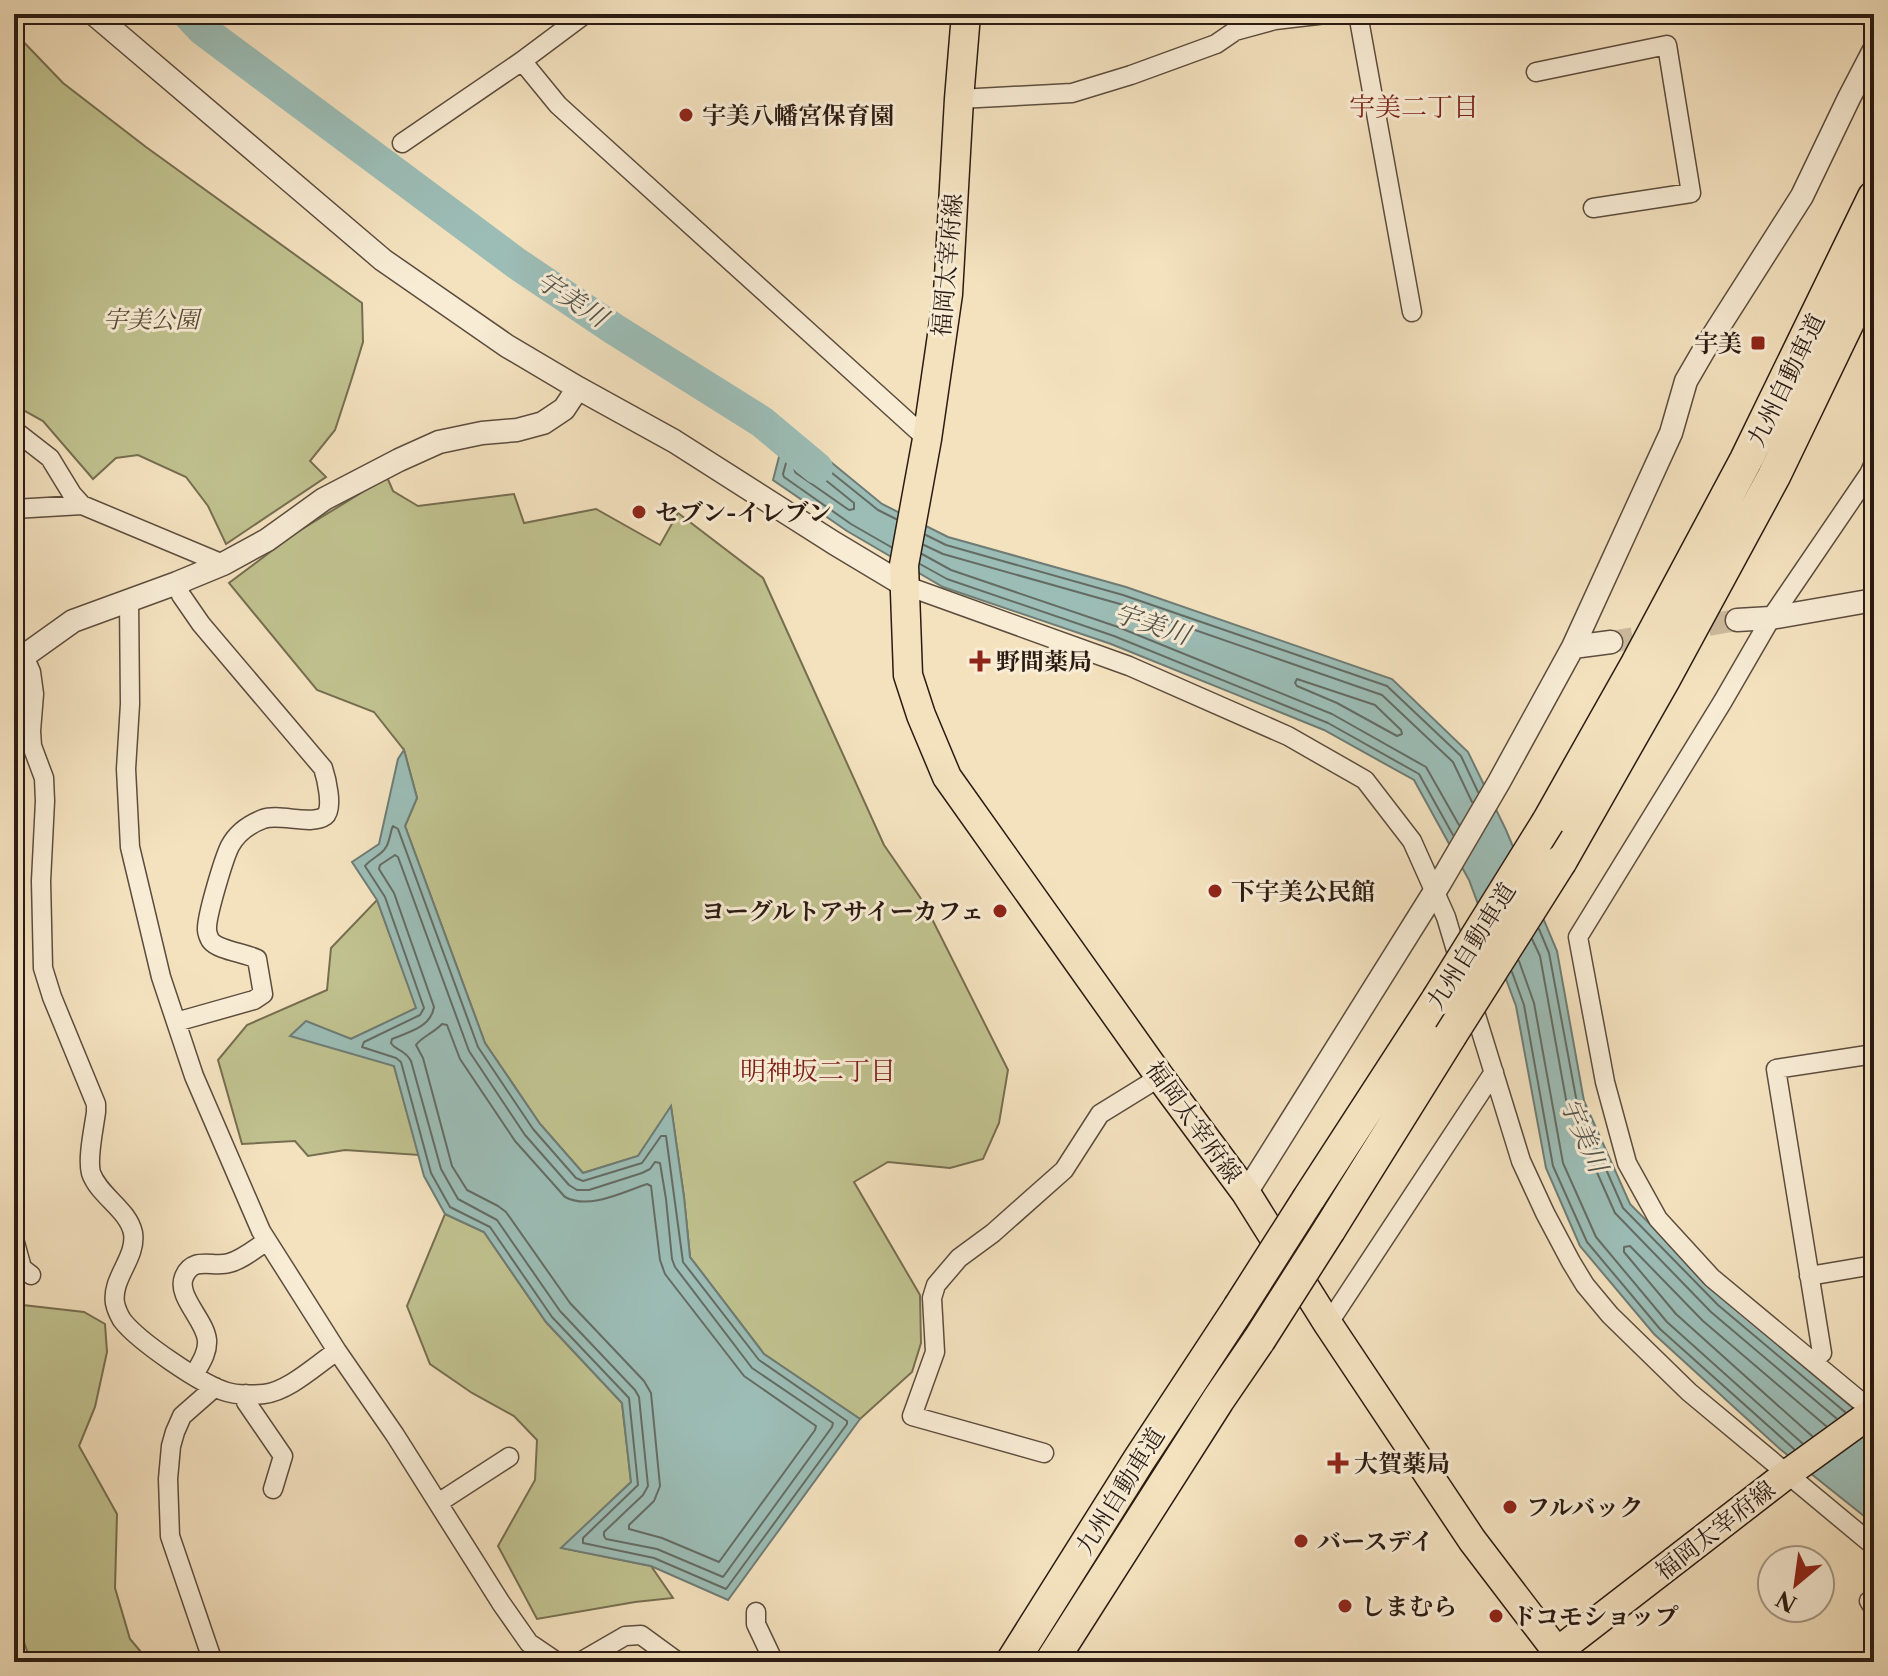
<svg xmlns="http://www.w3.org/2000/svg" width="1888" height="1676" font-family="'Libre Caslon Text','Noto Serif JP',serif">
  <rect width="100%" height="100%" fill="#f4e2bf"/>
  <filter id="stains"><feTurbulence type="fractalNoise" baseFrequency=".0025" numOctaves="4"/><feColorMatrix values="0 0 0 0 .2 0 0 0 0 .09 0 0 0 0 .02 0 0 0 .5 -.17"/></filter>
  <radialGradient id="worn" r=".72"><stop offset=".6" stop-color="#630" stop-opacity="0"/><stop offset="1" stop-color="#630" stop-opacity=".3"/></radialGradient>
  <path fill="#c0c28f" stroke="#766e51" stroke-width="2" d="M14,32L63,83L146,147L362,303L363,342L351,381L335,430L310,461L326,477L226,544L208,506L186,477L138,455L116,458L93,479L43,421L14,405Z
    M387,477L393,491L418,506L514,494L524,523L596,509L660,545L678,513L763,578L884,845L924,903L1008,1070L999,1123L983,1159L950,1168L888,1162L854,1182L920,1295L921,1343L912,1372L860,1419L764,1354L690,1257L684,1197L671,1107L638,1156L583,1173L540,1124L485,1043L405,826L417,798L404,750L374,712L317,690L229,583L294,534Z
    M377,900L417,1008L351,1039L306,1022L394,1066L419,1155L345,1150L308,1156L295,1141L242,1144L218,1060L247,1025L327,990L331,948Z
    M445,1214L484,1232L546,1322L622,1403L631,1482L562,1548L651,1566L673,1598L635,1602L537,1619L498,1546L535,1480L537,1440L514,1416L472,1393L430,1364L407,1306Z
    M14,1304L84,1312L105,1324L107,1352L95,1407L79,1446L117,1514L115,1588L130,1639L146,1658L153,1662H31L14,1614Z"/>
  <path fill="#9cbdb6" stroke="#6f7c75" stroke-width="2" d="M787,426L882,504L948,537L1126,587L1392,679L1468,752L1506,830L1557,951L1584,1101L1630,1204L1724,1299L1874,1426V1524L1780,1449L1654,1334L1580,1246L1546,1168L1516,1006L1469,880L1414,780L1324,730L1111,644L943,587L847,531L773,480Z
    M404,750L417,798L405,826L485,1043L540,1124L583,1173L638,1156L671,1106L684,1197L690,1257L764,1354L860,1419L728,1600L651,1566L561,1548L631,1482L622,1403L546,1322L484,1232L445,1214L424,1176L394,1066L290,1036L306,1021L351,1039L416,1008L377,900L352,862L379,844L398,759Z"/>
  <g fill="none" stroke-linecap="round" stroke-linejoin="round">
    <path stroke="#646c64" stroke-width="2" d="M799,461H802L854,503V509L849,510L796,473C793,470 795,463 799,461Z
      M926,535L946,545L1123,595L1387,686L1461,756L1478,792
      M924,545L943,554L1120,604L1382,695L1453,762L1472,802
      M891,547L851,524L784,477L783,474L791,445L796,444L878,510L896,519
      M922,554L951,570L1118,627L1332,714L1426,767L1459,825
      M920,564L947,579L1114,636L1328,723L1419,774L1453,835
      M1297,679L1375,705L1401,730L1402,734L1397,736L1337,703L1297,686L1295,683Z
      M393,826L398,829L478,1047L533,1129L576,1178L583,1181L642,1163L661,1136H666L683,1262L759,1360L847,1421V1424L726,1589L654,1558L583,1543V1538L638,1485L629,1398L552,1317L490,1227L450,1207L431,1173L401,1062L396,1058L362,1047L364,1042L420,1015L424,1008L385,897L365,866C370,859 382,855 386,847C390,841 390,832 393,826Z
      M395,855L398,857L469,1051L525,1135L569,1185L577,1190H589L642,1173L650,1169L655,1162L660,1163L666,1199L672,1259L675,1267L752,1368L833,1423L832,1427L723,1577L657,1549L606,1539L604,1536V1532L643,1495L648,1486L639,1397L635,1390L560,1311L497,1220L458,1199L441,1169L411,1061C405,1049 396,1051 391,1043L392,1039C409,1032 431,1027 434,1007L394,893L379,869L380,865Z
      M1539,929L1549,953L1577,1103L1623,1208L1718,1305L1845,1412
      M1532,939L1540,956L1567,1105L1615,1213L1711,1312L1836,1418
      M1519,961L1534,1003L1563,1163L1596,1237L1667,1322L1802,1443
      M1512,972L1524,1005L1553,1166L1587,1242L1660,1329L1794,1449
      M442,1024L447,1025L460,1059L515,1141L565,1197C589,1210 623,1192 647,1184L651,1186L660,1260L665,1274L744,1376L816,1426L815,1430L719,1562L662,1538L629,1529V1525L654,1501L660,1486L651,1393L644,1381L570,1303L506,1212L498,1206L467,1190L452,1166L423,1058L416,1045C420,1038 435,1032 442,1024Z
      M1812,1436L1676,1314L1624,1252V1247L1630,1246L1703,1321L1826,1426"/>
    <path stroke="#9cbdb6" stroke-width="32" d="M188,14L203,30L516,263L614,329L762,422L817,468"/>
    <path stroke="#ccba9d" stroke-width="22" stroke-dasharray="22 11" stroke-linecap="butt" d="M1611,642L1737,620"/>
    <g stroke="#5d4d3e" stroke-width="21">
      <path id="minor" d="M585,14L522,61L558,105L927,439
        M1358,14L1412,312
        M1536,72L1667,45L1691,193L1593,208
        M959,99L1072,93L1131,75L1216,44L1235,31L1275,20L1326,14
        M402,143L522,61
        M14,430L50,458L72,494L82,505
        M14,509L82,505L223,564
        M904,585L1129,666L1288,736L1365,780L1412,841L1446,917L1461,967
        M129,599L130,704L126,769L130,847L161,977L194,1076L261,1231L337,1351L395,1435L501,1603L529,1643L557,1662
        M24,656L31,672L34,694L31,731L32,746L44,778L45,801L41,881L43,968L52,997L96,1104V1112C94,1128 87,1158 91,1173C99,1196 128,1209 133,1233C137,1258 111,1278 115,1303C116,1308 119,1315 122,1320C138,1341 202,1385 227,1392C237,1395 254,1395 264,1394C289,1391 316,1365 337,1351
        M1471,999L1521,1161L1545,1213L1571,1262L1585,1285L1610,1315L1689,1392L1874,1546
        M176,1022L254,1000L263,994L257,959C245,953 218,950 211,941C209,939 207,932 207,930C206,917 224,858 230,846C237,833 250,824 263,819C280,813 311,826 325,816C334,809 326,777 323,768L201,624L181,595L177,583
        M14,1239L22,1268L31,1275
        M1809,1276L1874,1265
        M1328,1324L1494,1072
        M1822,1353L1776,1069L1874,1054
        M194,1375C200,1364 208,1353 207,1340C205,1320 176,1296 184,1277C193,1255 213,1268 229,1263C242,1260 256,1248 267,1241
        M246,1394V1402L283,1456L273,1489
        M1859,1400L1712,1278L1658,1219L1627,1163L1605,1082L1578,937L1723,701L1771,618L1869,474L1874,463
        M1044,1453L912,1416L935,1352L932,1298L936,1285L959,1258L993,1233L1064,1170L1100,1114L1160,1077
        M438,1503L509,1457
        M1869,1601L1874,1609
        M756,1612V1624L774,1662
        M213,1662L170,1536L168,1479L171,1446L175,1432L182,1416L215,1387
        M580,1662L625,1636L641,1635L678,1662"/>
    </g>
    <g stroke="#5d4d3e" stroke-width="25">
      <path id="tertiary" d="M94,14L383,260L507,346L578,388L674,441L834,543L904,585
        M1737,620L1771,618L1874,600
        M1573,647L1611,642
        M14,668L24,656L73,621L177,583L223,564L267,540L324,499L399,460L439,442L482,433L517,430L543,423L564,409L578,388
        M1246,1193L1440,883L1499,782L1573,647L1671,433L1686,381L1704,350L1802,196L1849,98L1874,50"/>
    </g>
    <g stroke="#2b1b13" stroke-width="31">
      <path id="primary" d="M966,14L959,99L948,294L927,439L904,565L908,675L921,715L947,777L1160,1077L1246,1193L1328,1324L1472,1540L1565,1662
        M1558,1651L1787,1474L1874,1411"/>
    </g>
    <g stroke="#2b1b13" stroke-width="35">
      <path id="motorway" d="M1548,822L1637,664L1746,460L1874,197
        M1560,862L1664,679L1774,476L1874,268
        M1309,1198L1438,999
        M1329,1230L1450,1036
        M1012,1662L1139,1460L1239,1308
        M1051,1662L1218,1400L1259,1340"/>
    </g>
    <use href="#minor" stroke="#f8ecd5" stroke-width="18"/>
    <use href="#tertiary" stroke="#f8ecd5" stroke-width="22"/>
    <use href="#primary" stroke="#f4e2bf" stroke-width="28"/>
    <use href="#motorway" stroke="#f4e2bf" stroke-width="32"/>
    <g stroke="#2b1b13" stroke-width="35" stroke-linecap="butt">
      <path id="motorway-bridge" d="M1438,999L1548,822
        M1450,1036L1560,862
        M1239,1308L1309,1198
        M1259,1340L1329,1230"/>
    </g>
    <use href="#motorway-bridge" stroke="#f4e2bf" stroke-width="32"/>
  </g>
  <g fill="#8f2418" stroke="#f8ecd5" stroke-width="3">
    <circle cx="686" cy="115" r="8"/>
    <rect x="1750" y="335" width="16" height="16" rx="4"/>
    <circle cx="639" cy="512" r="8"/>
    <path d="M976 649h8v8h8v8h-8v8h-8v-8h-8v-8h8z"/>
    <circle cx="1215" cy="891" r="8"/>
    <circle cx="1000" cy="911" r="8"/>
    <path d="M1334 1451h8v8h8v8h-8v8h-8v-8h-8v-8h8z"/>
    <circle cx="1510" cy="1507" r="8"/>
    <circle cx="1301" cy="1541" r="8"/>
    <circle cx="1345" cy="1606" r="8"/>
    <circle cx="1496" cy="1616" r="8"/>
  </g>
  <g text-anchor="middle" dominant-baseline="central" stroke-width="6" stroke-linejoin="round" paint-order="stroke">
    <g font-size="24" font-weight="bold" fill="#2b1b13" stroke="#f8ecd5" text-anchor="start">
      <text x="702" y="115">宇美八幡宮保育園</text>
      <text x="1742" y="343" text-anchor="end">宇美</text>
      <text x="655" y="512">セブン-イレブン</text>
      <text x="996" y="661">野間薬局</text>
      <text x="1231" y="891">下宇美公民館</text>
      <text x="984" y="911" text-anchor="end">ヨーグルトアサイーカフェ</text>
      <text x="1354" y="1463">大賀薬局</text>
      <text x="1526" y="1507">フルバック</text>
      <text x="1317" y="1541">バースデイ</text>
      <text x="1361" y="1606">しまむら</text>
      <text x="1512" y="1616">ドコモショップ</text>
    </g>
    <g font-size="24" fill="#2b1b13" stroke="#f8ecd5">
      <text transform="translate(947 265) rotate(-85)">福岡太宰府線</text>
      <text transform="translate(1786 380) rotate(-64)">九州自動車道</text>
      <text transform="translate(1471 946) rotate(-58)">九州自動車道</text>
      <text transform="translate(1194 1122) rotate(54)">福岡太宰府線</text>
      <text transform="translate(1120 1491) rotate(-58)">九州自動車道</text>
      <text transform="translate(1715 1530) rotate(-38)">福岡太宰府線</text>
    </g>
    <g font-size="24" font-style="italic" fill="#584d38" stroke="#f8ecd5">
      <text x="151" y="319">宇美公園</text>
    </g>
    <g font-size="26" fill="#7a1f14" stroke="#f8ecd5">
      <text x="1414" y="107">宇美二丁目</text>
      <text x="818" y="1071">明神坂二丁目</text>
    </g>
    <g font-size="26" font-style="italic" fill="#53544c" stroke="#f8ecd5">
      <text transform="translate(572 299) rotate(33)">宇美川</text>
      <text transform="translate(1152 624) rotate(18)">宇美川</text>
      <text transform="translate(1584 1135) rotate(66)">宇美川</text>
    </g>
  </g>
  <rect width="1888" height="1676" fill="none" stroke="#f4e2bf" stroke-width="48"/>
  <rect x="16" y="16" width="1856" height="1644" fill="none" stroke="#2b1b13" stroke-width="4"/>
  <rect x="24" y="24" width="1840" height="1628" fill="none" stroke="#2b1b13" stroke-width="2"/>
  <g transform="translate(1796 1584) rotate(209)"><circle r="38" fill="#f8ecd5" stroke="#a69887" stroke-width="2"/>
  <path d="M0-6L14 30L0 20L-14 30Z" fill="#8f2418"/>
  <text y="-12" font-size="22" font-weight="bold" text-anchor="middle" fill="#2b1b13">N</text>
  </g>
  <rect width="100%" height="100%" filter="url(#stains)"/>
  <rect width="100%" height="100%" fill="url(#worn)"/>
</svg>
